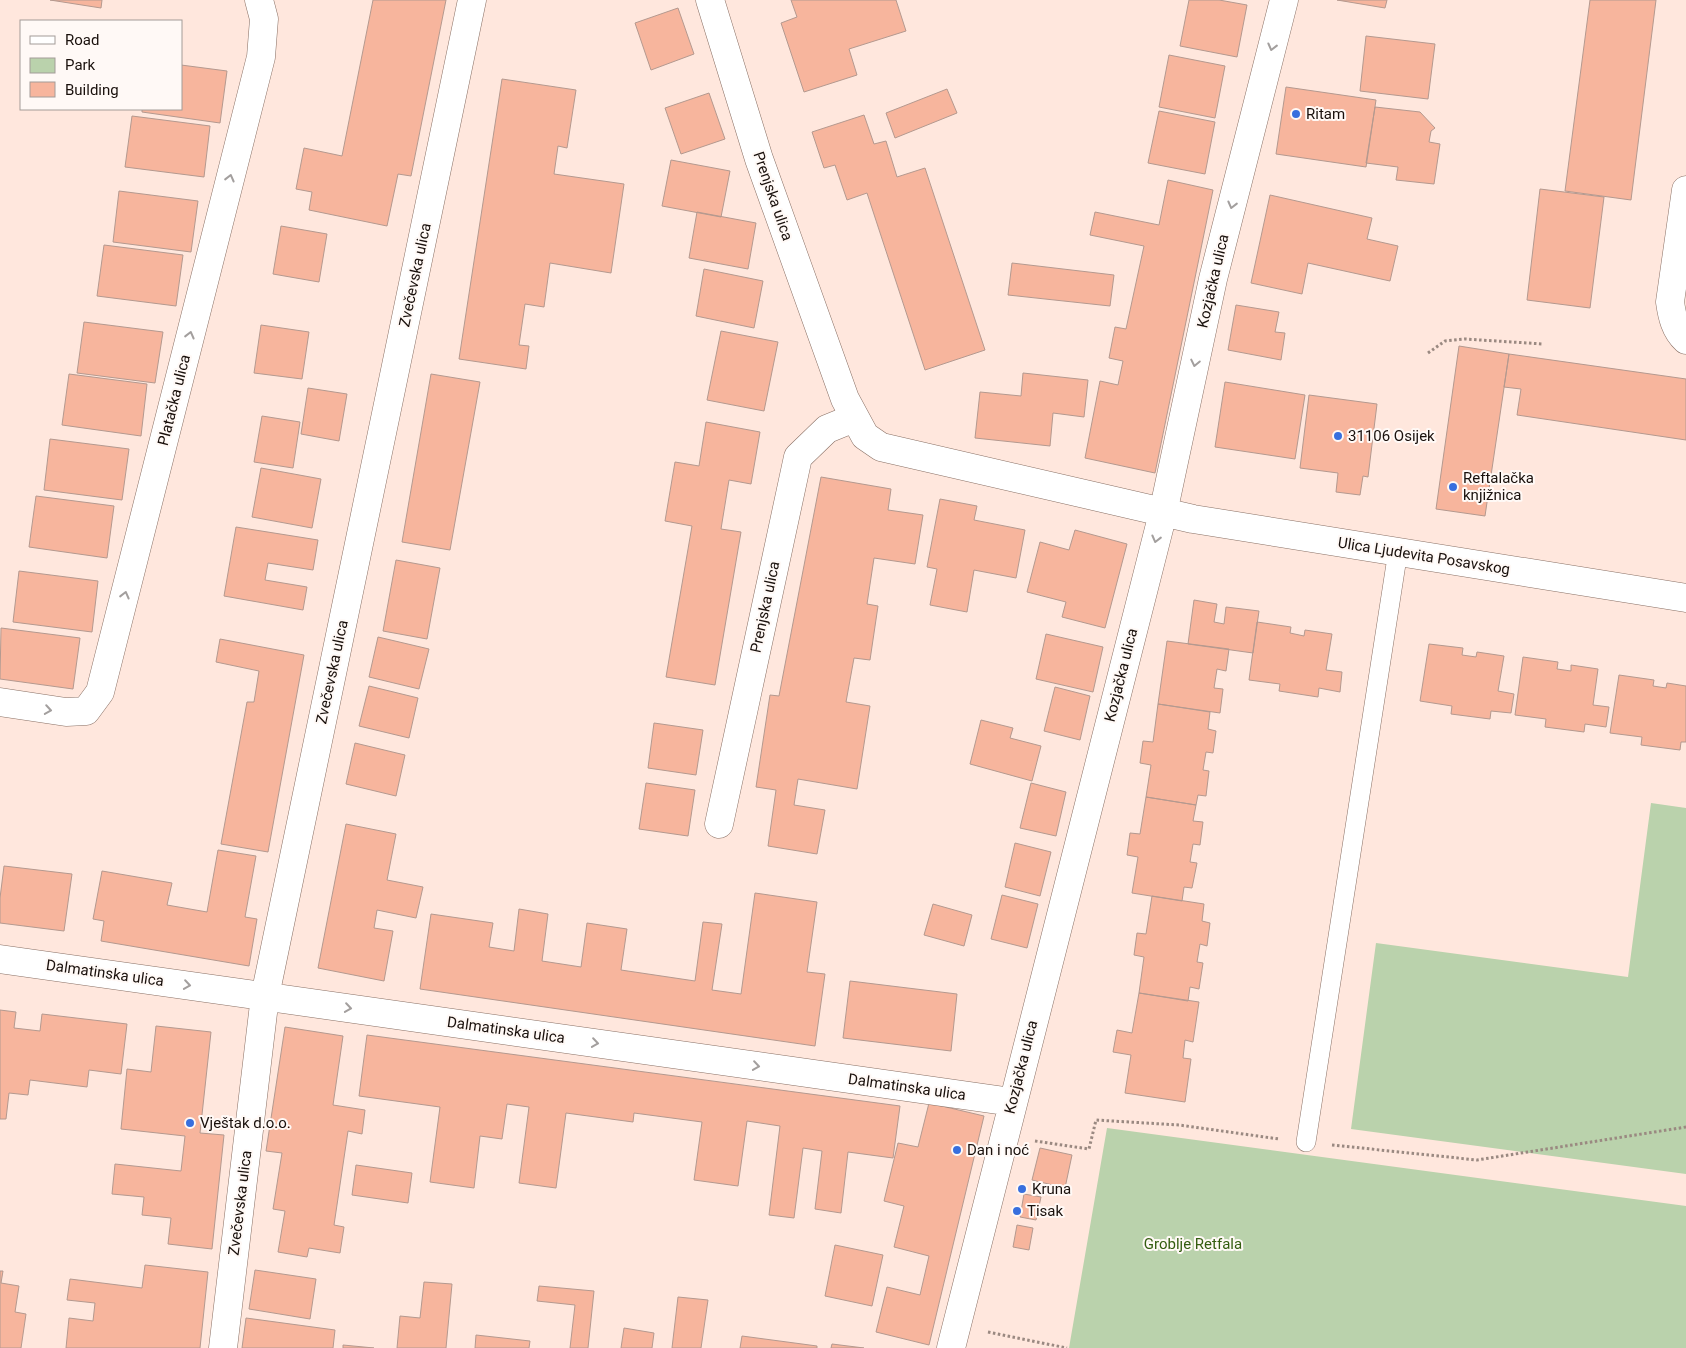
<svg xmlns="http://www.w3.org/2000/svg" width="1686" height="1348" font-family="Roboto,sans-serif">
  <rect width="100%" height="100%" fill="#ffe7dd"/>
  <path fill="#bad2ac" d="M1651,803L1686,808V1174L1351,1129L1376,943L1628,977Z
    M1107,1128L1686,1206V1348H1069Z"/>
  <path fill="#f7b59d" stroke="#b4998f" d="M50,0H102L101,8Z
    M373,0H446L411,176L398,174L387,226L309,210L312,192L296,189L304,148L342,156Z
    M791,0H896L906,31L849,49L857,75L804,92L781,23L797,17Z
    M1189,0H1219L1247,5L1237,57L1180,46Z
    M1337,0H1387L1385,8Z
    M1590,0H1656L1631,200L1565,191Z
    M678,8L694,54L651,70L635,23Z
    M1366,36L1435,44L1428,99L1360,91Z
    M1169,55L1225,66L1215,118L1159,107Z
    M181,65L227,71L220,123L142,112V109H181Z
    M502,79L576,90L567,148L558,146L554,174L624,184L611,273L550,263L544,307L525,304L519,345L529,346L526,369L459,359Z
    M1286,87L1376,100L1366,167L1276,154Z
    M947,89L957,113L895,138L886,113Z
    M709,93L725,139L681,154L665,108Z
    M1375,107L1420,112L1435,128L1431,131L1429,142L1440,144L1434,184L1396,180L1398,167L1366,163Z
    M1159,111L1215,122L1205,174L1148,163Z
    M864,115L874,144L886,141L897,177L925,168L985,350L925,370L867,193L847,200L835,165L824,168L812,132Z
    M132,116L210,126L204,177L125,167Z
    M671,160L730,171L721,217L662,206Z
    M1168,180L1213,190L1155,473L1085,458L1100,381L1118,385L1123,361L1109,358L1115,327L1126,329L1144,246L1090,235L1095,212L1159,225Z
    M1540,189L1604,197L1590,308L1527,300Z
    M119,191L198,201L191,252L113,242Z
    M1270,195L1372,218L1367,239L1398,246L1390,281L1308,263L1302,294L1251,283Z
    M697,212L756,223L748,269L689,258Z
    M281,226L327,234L319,282L273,274Z
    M104,245L183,255L176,306L97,296Z
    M1012,263L1114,275L1110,306L1008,295Z
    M704,269L763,281L754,328L696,316Z
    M1236,305L1279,312L1275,332L1285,333L1281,360L1228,350Z
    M84,322L163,332L155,383L77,373Z
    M261,325L309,332L302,379L254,373Z
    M721,331L778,342L764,411L707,400Z
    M1459,346L1509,354L1485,516L1436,509Z
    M1509,354L1686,379V440L1517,415L1521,389L1504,387Z
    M1023,373L1088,380L1084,417L1053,413L1050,446L975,438L980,392L1021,396Z
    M69,374L147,384L141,436L62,425Z
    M431,374L480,382L450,550L402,542Z
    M1225,382L1305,395L1295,459L1215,447Z
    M308,388L347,394L339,441L301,434Z
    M1309,395L1377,404L1368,477L1363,476L1360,495L1336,492L1338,473L1300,468Z
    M262,416L300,422L293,468L254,462Z
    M706,422L760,432L751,484L729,480L721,529L741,532L715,685L666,677L692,526L665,521L675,462L699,466Z
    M50,439L129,449L122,500L44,490Z
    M261,468L321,479L312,528L252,517Z
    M821,477L891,489L888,510L923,515L915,564L874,558L867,604L878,606L870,660L854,658L846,702L870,706L857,789L798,779L794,805L825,810L817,854L768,846L776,790L756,787L770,695L779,696Z
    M36,496L114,506L107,558L29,547Z
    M940,499L977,506L974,520L1025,530L1016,578L974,570L967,612L930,605L937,569L927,567Z
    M236,527L318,540L313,570L268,563L265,580L307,587L303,610L224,596Z
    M1075,530L1127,544L1105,628L1062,617L1066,602L1027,592L1040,542L1069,550Z
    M396,560L440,568L427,639L383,631Z
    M19,571L98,581L92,632L13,622Z
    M1194,600L1217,604L1214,622L1224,624L1226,607L1259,611L1253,653L1188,644Z
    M1257,622L1291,627L1290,633L1304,636L1305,630L1332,634L1326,670L1342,672L1340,692L1319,688L1318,697L1279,691L1280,684L1249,680Z
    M1,628L80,638L73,689L0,679Z
    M1046,634L1103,647L1093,692L1036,679Z
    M378,637L429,649L419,689L369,677Z
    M220,639L304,655L268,852L221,844L247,702H254L259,671L216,662Z
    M1167,641L1229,649L1226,671L1217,669L1214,688L1223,689L1220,713L1158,704Z
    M1429,644L1463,648L1462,655L1476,657L1477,652L1504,656L1498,691L1514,694L1511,713L1491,711L1490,719L1451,714L1452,706L1420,701Z
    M1523,657L1558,662L1557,669L1571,671V665L1598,669L1593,705L1609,707L1606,727L1585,724L1584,732L1545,727L1546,719L1515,715Z
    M1619,675L1654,680L1653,686L1666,688L1667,683L1686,686V742H1681L1680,750L1641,745L1642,737L1610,733Z
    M369,686L418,698L409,738L359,726Z
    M1055,687L1090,696L1080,740L1044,731Z
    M1158,704L1210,712L1208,729L1216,731L1213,753L1206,752L1203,770L1209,771L1206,796L1198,795L1196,805L1146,797L1151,765L1140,763L1143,741L1153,742Z
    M981,720L1013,728L1010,738L1041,746L1032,781L970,764Z
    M654,723L703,730L696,775L648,768Z
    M355,743L405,755L396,796L346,784Z
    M646,783L695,790L688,836L639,829Z
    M1031,783L1066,792L1056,836L1020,828Z
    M1146,797L1196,805L1193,821L1203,822L1200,845L1193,844L1190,862L1197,863L1192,888L1184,887L1182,901L1132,893L1138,857L1127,855L1130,833L1140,834Z
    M346,824L396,834L387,880L423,887L416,918L377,910L374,928L393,931L384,981L318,968Z
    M1015,843L1051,852L1040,896L1005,887Z
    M218,850L256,856L245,917L257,919L249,966L101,941L104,921L93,919L102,871L172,883L167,905L207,912Z
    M4,866L72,874L64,931L0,923V898Z
    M755,893L817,902L807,972L825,974L815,1046L420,989L431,914L493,923L489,947L514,951L519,909L548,914L542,961L581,967L587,923L627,929L621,970L695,981L703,922L722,924L712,990L741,994Z
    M1002,895L1038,904L1027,948L991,939Z
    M1152,896L1204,904L1202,921L1210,923L1207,946L1200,944L1197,962L1203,963L1199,989L1190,987L1188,1001L1139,993L1144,957L1134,955L1137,933L1146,934Z
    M933,904L972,915L964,946L924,935Z
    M850,981L957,994L951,1051L843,1038Z
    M1139,993L1199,1002L1193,1042L1185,1040L1183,1058L1191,1059L1185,1102L1125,1093L1131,1055L1113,1052L1117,1030L1132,1033Z
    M0,1010L16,1012L14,1028L40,1031L42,1014L127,1024L121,1074L89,1070L87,1087L30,1080L28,1095L9,1093L6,1119H0Z
    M156,1026L211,1032L200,1133L224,1135L212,1249L168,1244L171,1218L142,1215L144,1197L112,1194L115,1164L181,1171L185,1136L121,1129L127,1069L151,1072Z
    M285,1027L343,1036L333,1105L365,1110L362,1134L348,1131L334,1225L344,1227L340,1253L309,1248L307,1257L278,1252L285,1211L273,1209L282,1153L266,1151Z
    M367,1035L900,1106L893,1158L848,1152L841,1213L815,1209L822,1151L803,1148L794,1218L769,1215L780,1126L747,1121L738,1186L694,1180L702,1122L634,1113L633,1122L566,1113L556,1188L519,1183L529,1107L507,1104L502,1139L480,1136L474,1188L430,1182L440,1107L359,1096Z
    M929,1103L984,1116L929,1345L876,1332L887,1287L920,1295L929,1256L894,1247L904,1206L884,1201L898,1143L918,1147Z
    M1040,1148L1072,1155L1065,1188L1032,1180Z
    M356,1165L412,1173L408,1203L352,1195Z
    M1024,1194L1041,1197L1036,1220L1020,1217Z
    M1017,1225L1033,1228L1029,1250L1013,1247Z
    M835,1245L883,1255L872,1306L825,1296Z
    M145,1265L208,1272L200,1348H66L69,1318L93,1321L95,1303L67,1300L70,1279L142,1288Z
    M255,1270L316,1279L310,1319L249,1309Z
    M0,1271H3L1,1283L19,1286L15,1312L26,1314L21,1348H0Z
    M424,1282L452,1284L446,1348H397L400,1316L420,1318Z
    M539,1286L594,1291L588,1348H570L575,1305L537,1301Z
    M678,1297L708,1300L701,1348H672Z
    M246,1318L335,1330L333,1348H242Z
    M624,1328L654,1333L652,1348H621Z
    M476,1335L530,1341L529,1348H475Z
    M742,1336L817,1346V1348H740Z
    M832,1344L864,1348H831Z
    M343,1345L374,1348H343Z"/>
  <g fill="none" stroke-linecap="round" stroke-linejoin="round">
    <g stroke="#897065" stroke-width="20">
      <path id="service" d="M1306,1142L1398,551"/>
    </g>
    <g stroke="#897065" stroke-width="29">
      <path id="minor" d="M710,0L759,159L845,399L865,436L881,447L1193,519L1686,598
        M1686,190L1670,302C1672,316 1675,330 1686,340
        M0,702L66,712L86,711L100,692L261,57L264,19L259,0
        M719,824L798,457L827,429L854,418
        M0,959L1012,1102
        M223,1348L265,996L472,0
        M951,1348L1163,513L1213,279L1284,0"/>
    </g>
    <path stroke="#9a8981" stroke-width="3" stroke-dasharray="2.5 2.5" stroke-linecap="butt" d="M1428,353L1445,341L1465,339L1543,344
      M1035,1141L1089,1149L1096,1120L1179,1125L1279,1139
      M1332,1145L1477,1160L1686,1127
      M988,1332L1067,1348"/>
    <use href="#service" stroke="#fff" stroke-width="19"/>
    <use href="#minor" stroke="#fff" stroke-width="28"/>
  </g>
  <defs><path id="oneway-chevron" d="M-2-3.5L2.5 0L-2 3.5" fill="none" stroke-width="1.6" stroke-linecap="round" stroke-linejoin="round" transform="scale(1.25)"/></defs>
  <g stroke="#a39f9e">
    <use href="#oneway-chevron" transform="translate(1272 47) rotate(104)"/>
    <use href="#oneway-chevron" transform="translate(230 178) rotate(-76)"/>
    <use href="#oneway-chevron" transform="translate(1232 205) rotate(104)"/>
    <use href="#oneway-chevron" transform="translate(190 335) rotate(-76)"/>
    <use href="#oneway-chevron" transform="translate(1195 363) rotate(102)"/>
    <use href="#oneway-chevron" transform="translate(1156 539) rotate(104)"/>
    <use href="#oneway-chevron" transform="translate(125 595) rotate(-76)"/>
    <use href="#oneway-chevron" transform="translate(48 710) rotate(9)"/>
    <use href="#oneway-chevron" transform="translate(187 985) rotate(8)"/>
    <use href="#oneway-chevron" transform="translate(348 1008) rotate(8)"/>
    <use href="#oneway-chevron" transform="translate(595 1043) rotate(8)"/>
    <use href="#oneway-chevron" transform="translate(756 1066) rotate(8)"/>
  </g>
  <g fill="#386fde" stroke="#fff9f6" stroke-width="2">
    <circle cx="1296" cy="114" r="5"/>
    <circle cx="1338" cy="436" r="5"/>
    <circle cx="1453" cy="487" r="5"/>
    <circle cx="190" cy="1123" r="5"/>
    <circle cx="957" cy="1150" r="5"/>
    <circle cx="1022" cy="1189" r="5"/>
    <circle cx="1017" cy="1211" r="5"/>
  </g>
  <g text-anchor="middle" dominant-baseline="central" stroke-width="4" stroke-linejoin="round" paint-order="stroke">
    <g font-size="15" fill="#19100c" stroke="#fff9f6" text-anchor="start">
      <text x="1306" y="114">Ritam</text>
      <text x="1348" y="436">31106 Osijek</text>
      <text x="1463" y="478">Reftalačka<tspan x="1463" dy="17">knjižnica</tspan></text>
      <text x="200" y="1123">Vještak d.o.o.</text>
      <text x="967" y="1150">Dan i noć</text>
      <text x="1032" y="1189">Kruna</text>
      <text x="1027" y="1211">Tisak</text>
    </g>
    <g font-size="15" fill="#19100c" stroke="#fff9f6">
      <text transform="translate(773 196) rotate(71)">Prenjska ulica</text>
      <text transform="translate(415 275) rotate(-78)">Zvečevska ulica</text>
      <text transform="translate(1213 281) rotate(-77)">Kozjačka ulica</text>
      <text transform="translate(174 400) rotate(-76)">Platačka ulica</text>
      <text transform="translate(1424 556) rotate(9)">Ulica Ljudevita Posavskog</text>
      <text transform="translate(765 607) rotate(-78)">Prenjska ulica</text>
      <text transform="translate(332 672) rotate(-78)">Zvečevska ulica</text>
      <text transform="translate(1121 675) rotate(-76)">Kozjačka ulica</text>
      <text transform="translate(105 973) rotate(8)">Dalmatinska ulica</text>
      <text transform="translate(506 1030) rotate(8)">Dalmatinska ulica</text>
      <text transform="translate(1021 1067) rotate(-76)">Kozjačka ulica</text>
      <text transform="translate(907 1087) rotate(8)">Dalmatinska ulica</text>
      <text transform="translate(240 1203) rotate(-83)">Zvečevska ulica</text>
    </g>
    <g font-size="15" fill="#345d10" stroke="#fff9f6">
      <text x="1193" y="1244">Groblje Retfala</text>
    </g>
  </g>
  <rect x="20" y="20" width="162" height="90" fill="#fff9f6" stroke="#a39c98"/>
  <rect x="30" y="36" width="25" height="8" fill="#ffffff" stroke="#a39c98"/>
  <text x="65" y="45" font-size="15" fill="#19100c">Road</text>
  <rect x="30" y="58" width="25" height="15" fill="#bad2ac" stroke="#a39c98"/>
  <text x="65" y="70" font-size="15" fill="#19100c">Park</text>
  <rect x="30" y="82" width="25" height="15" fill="#f7b59d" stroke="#a39c98"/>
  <text x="65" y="95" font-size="15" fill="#19100c">Building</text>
</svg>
